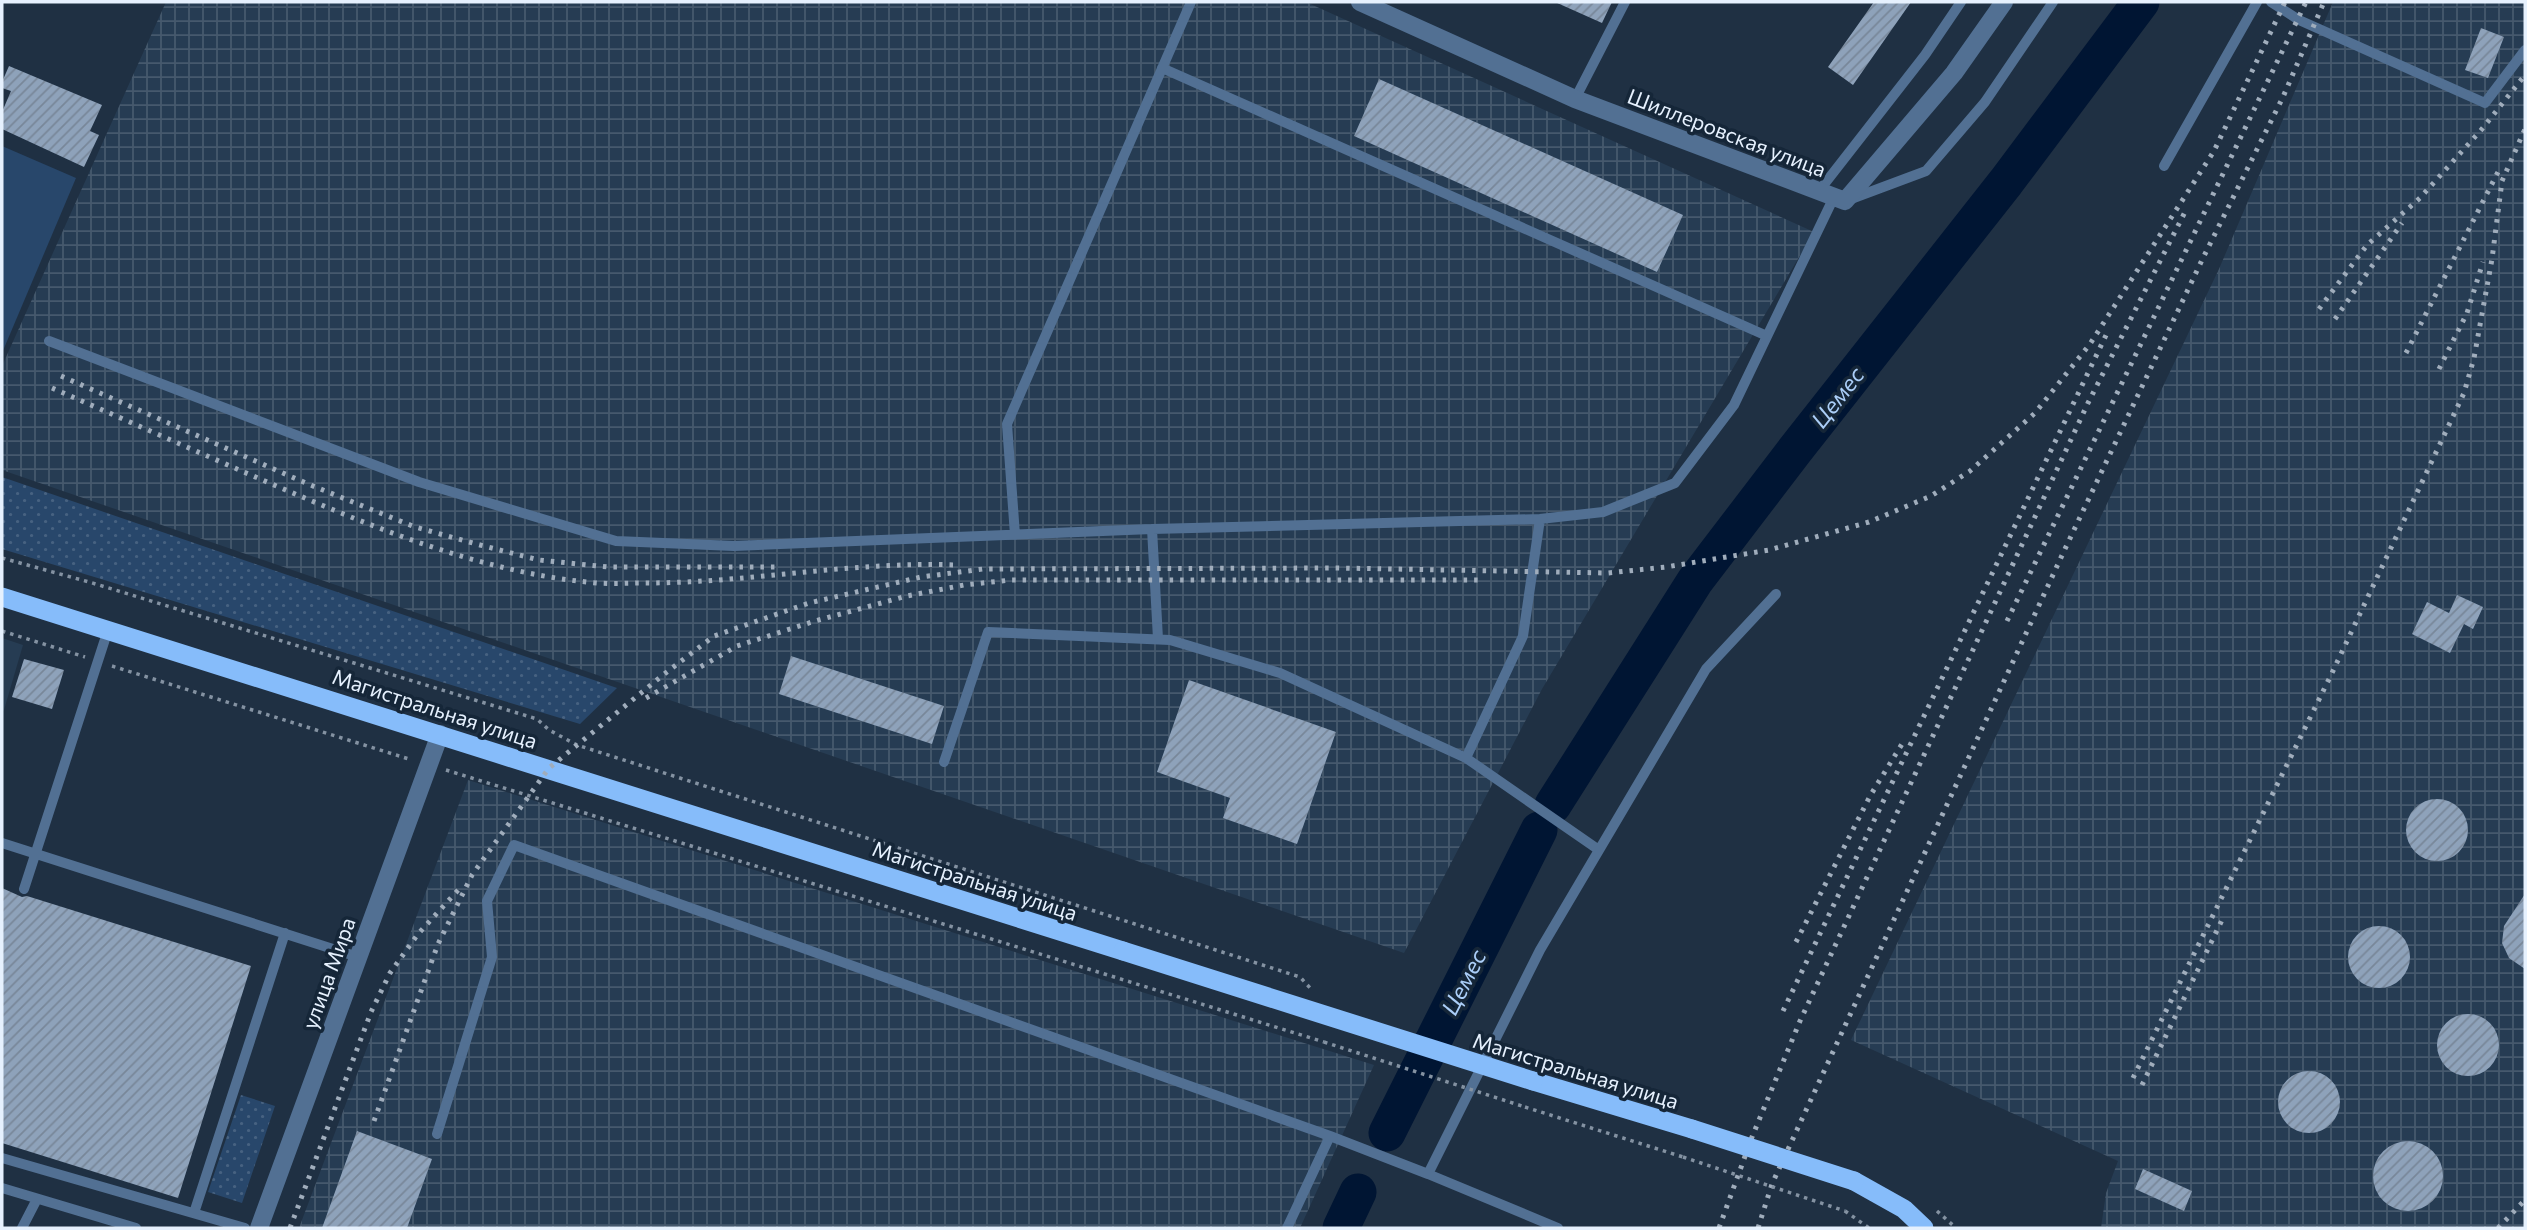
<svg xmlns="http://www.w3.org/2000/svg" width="2527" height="1230" font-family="Commissioner,sans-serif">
  <defs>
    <pattern id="industrial-grid" width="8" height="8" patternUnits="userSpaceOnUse" patternTransform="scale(1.75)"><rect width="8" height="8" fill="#263c53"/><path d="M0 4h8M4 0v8" fill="none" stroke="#46596d"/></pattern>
    <pattern id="grass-dots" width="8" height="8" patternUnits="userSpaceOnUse" patternTransform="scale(1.75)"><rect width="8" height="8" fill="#28476b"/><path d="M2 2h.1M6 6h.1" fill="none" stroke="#476281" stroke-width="1.8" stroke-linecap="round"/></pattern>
    <pattern id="building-hatch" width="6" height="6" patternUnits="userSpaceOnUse" patternTransform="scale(1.75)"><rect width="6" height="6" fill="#8ea2ba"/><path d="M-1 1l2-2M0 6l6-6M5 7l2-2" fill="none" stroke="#788799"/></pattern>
  </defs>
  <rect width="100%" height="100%" fill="#1f3043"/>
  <path fill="#263c53" d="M2,638L23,645L4,710L2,712Z"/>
  <path fill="url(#industrial-grid)" d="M166,2H1306L1814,232L1542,689L1404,953L2,470V366Z
    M2333,2H2525V1228H2101L2106,1193L2118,1161L1851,1040L2219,269Z
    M468,780L1374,1065L1300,1228H299Z"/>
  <path fill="url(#grass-dots)" d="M2,477L617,688L580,724L2,549Z
    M241,1095L275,1106L242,1203L208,1192Z"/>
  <path fill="#28476b" d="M2,146L76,178L2,353Z"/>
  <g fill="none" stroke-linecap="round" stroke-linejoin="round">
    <path stroke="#001533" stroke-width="37" d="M1553,805L1695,581L1795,450L2006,182L2141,2
      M1387,1133L1539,830
      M1341,1228L1358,1192"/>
  </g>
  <path fill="url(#building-hatch)" d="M1555,2H1612L1602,23Z
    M1874,2H1911L1853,85L1828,67Z
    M2481,28L2504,37L2488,78L2465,70Z
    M9,66L102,105L90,131L99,135L84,167L2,129V112L11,91L2,88V82Z
    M1379,79L1683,215L1657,272L1354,136Z
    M2457,595L2483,607L2473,629L2464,624L2450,653L2412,634L2427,602L2449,613Z
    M791,656L944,706L932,744L779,694Z
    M24,659L64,670L52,709L12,697Z
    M1189,680L1336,732L1297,844L1223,818L1230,798L1157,772Z
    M2406 830a31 31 0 1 1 62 0a31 31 0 1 1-62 0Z
    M2,888L22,897L27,896L251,966L178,1198L2,1143Z
    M2525,894V969L2509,958L2502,943L2504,926Z
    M2348 957a31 31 0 1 1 62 0a31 31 0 1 1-62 0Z
    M2437 1045a31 31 0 1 1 62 0a31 31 0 1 1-62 0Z
    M2278 1102a31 31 0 1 1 62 0a31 31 0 1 1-62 0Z
    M357,1131L432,1159L407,1228H322Z
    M2373 1176a35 35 0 1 1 70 0a35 35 0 1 1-70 0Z
    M2143,1169L2192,1191L2184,1211L2135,1189Z"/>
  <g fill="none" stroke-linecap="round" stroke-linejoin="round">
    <path stroke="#8492a2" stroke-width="3.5" stroke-dasharray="3.5 5" stroke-linecap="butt" d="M2,558L89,582L537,719L549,730L577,745L1300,977L1312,990
      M2,631L85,657
      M112,666L412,760
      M446,770L1324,1042
      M1525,1107L1683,1157
      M1845,1211L1869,1228
      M1937,1211L1956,1228"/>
    <path stroke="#527093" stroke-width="10" d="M2271,2L2299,20L2485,103L2525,50
      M1162,68L1767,336
      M1575,99L1625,2
      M2164,166L2257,2
      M1819,191L1925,55L1961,2
      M1851,199L1926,171L1985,102L2053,2
      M49,341L419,482L616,541L734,546L1152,529L1540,519L1603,512L1675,483L1734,405L1834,197
      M1152,529L1158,639
      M1015,535L1007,424L1191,2
      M1466,758L1523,636L1540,519
      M944,762L988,632L1170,640L1280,673L1466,758L1599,850
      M2,843L358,957
      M24,889L108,630
      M437,1134L492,957L487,901L514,845L1330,1136L1428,1174
      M2,1158L245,1228
      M2,1188L136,1228
      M194,1213L285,933
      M22,1228L37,1199
      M1287,1228L1330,1136
      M1558,1228L1428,1174L1540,950L1706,669L1776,594"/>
    <path stroke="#527093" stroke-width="18" d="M1360,2L1575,99L1845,201L1954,73L2004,2"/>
    <path stroke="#527093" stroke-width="18" d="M259,1228L440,734"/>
    <path stroke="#86bcfa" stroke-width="19" d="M2,597L1123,951
      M1533,1081L1692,1129
      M1854,1181L1904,1209L1924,1228"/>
    <path stroke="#a0adbc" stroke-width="5" stroke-dasharray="3.5 7" stroke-linecap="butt" d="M2319,309L2367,245L2420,198L2482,129L2525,75
      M2335,319L2402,223
      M2406,353L2500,168
      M2439,369L2467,313L2483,262
      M61,376L308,484L415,527L480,545L539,560L608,567H775
      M52,388C121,418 191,449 260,479C368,525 479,573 597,583C613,584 629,583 645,583C749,583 852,561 956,565
      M2007,621L2306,2
      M646,698L737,646L815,621L907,596L964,585L1011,580H1482
      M1796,942L1870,796L1902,744
      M1783,1011L2108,331
      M2133,1078L2332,673L2464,393L2474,358L2492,259L2502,181L2525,129
      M2142,1085L2223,918
      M374,1121L438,944L472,875L549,768L663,675L714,636L809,603L921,577L983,569L1339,568L1608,573L1666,567L1769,550L1869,522L1931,496L1970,471L2035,413L2090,344L2214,151L2285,2
      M290,1228L371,1012L390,973L418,934L460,888
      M1719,1228L1752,1137L1800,1021L2088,403L2187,208
      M1758,1228L1772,1184L2064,551L2202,260L2283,97L2324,2
      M2498,1228L2525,1200"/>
    <path stroke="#8492a2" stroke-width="3.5" stroke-dasharray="3.5 5" stroke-linecap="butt" d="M1324,1042L1525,1107
      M1683,1157L1845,1211"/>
    <path stroke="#86bcfa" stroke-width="19" d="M1123,951L1533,1081
      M1692,1129L1854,1181"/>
  </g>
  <g text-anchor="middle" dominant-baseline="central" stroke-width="7" stroke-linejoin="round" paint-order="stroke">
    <g font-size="21" fill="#e6f1fe" stroke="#152638">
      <text transform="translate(1727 132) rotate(21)">Шиллеровская улица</text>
      <text transform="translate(435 708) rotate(18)">Магистральная улица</text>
      <text transform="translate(975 880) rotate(18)">Магистральная улица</text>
      <text transform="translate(328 973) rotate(-70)">улица Мира</text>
      <text transform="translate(1576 1070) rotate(17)">Магистральная улица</text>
    </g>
    <g font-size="23" font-style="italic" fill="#abcef8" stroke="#152638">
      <text transform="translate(1837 397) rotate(-52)">Цемес</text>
      <text transform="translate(1463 982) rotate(-63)">Цемес</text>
    </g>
  </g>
  <rect width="2527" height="1230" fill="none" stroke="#e6f1fe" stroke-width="7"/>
</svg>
